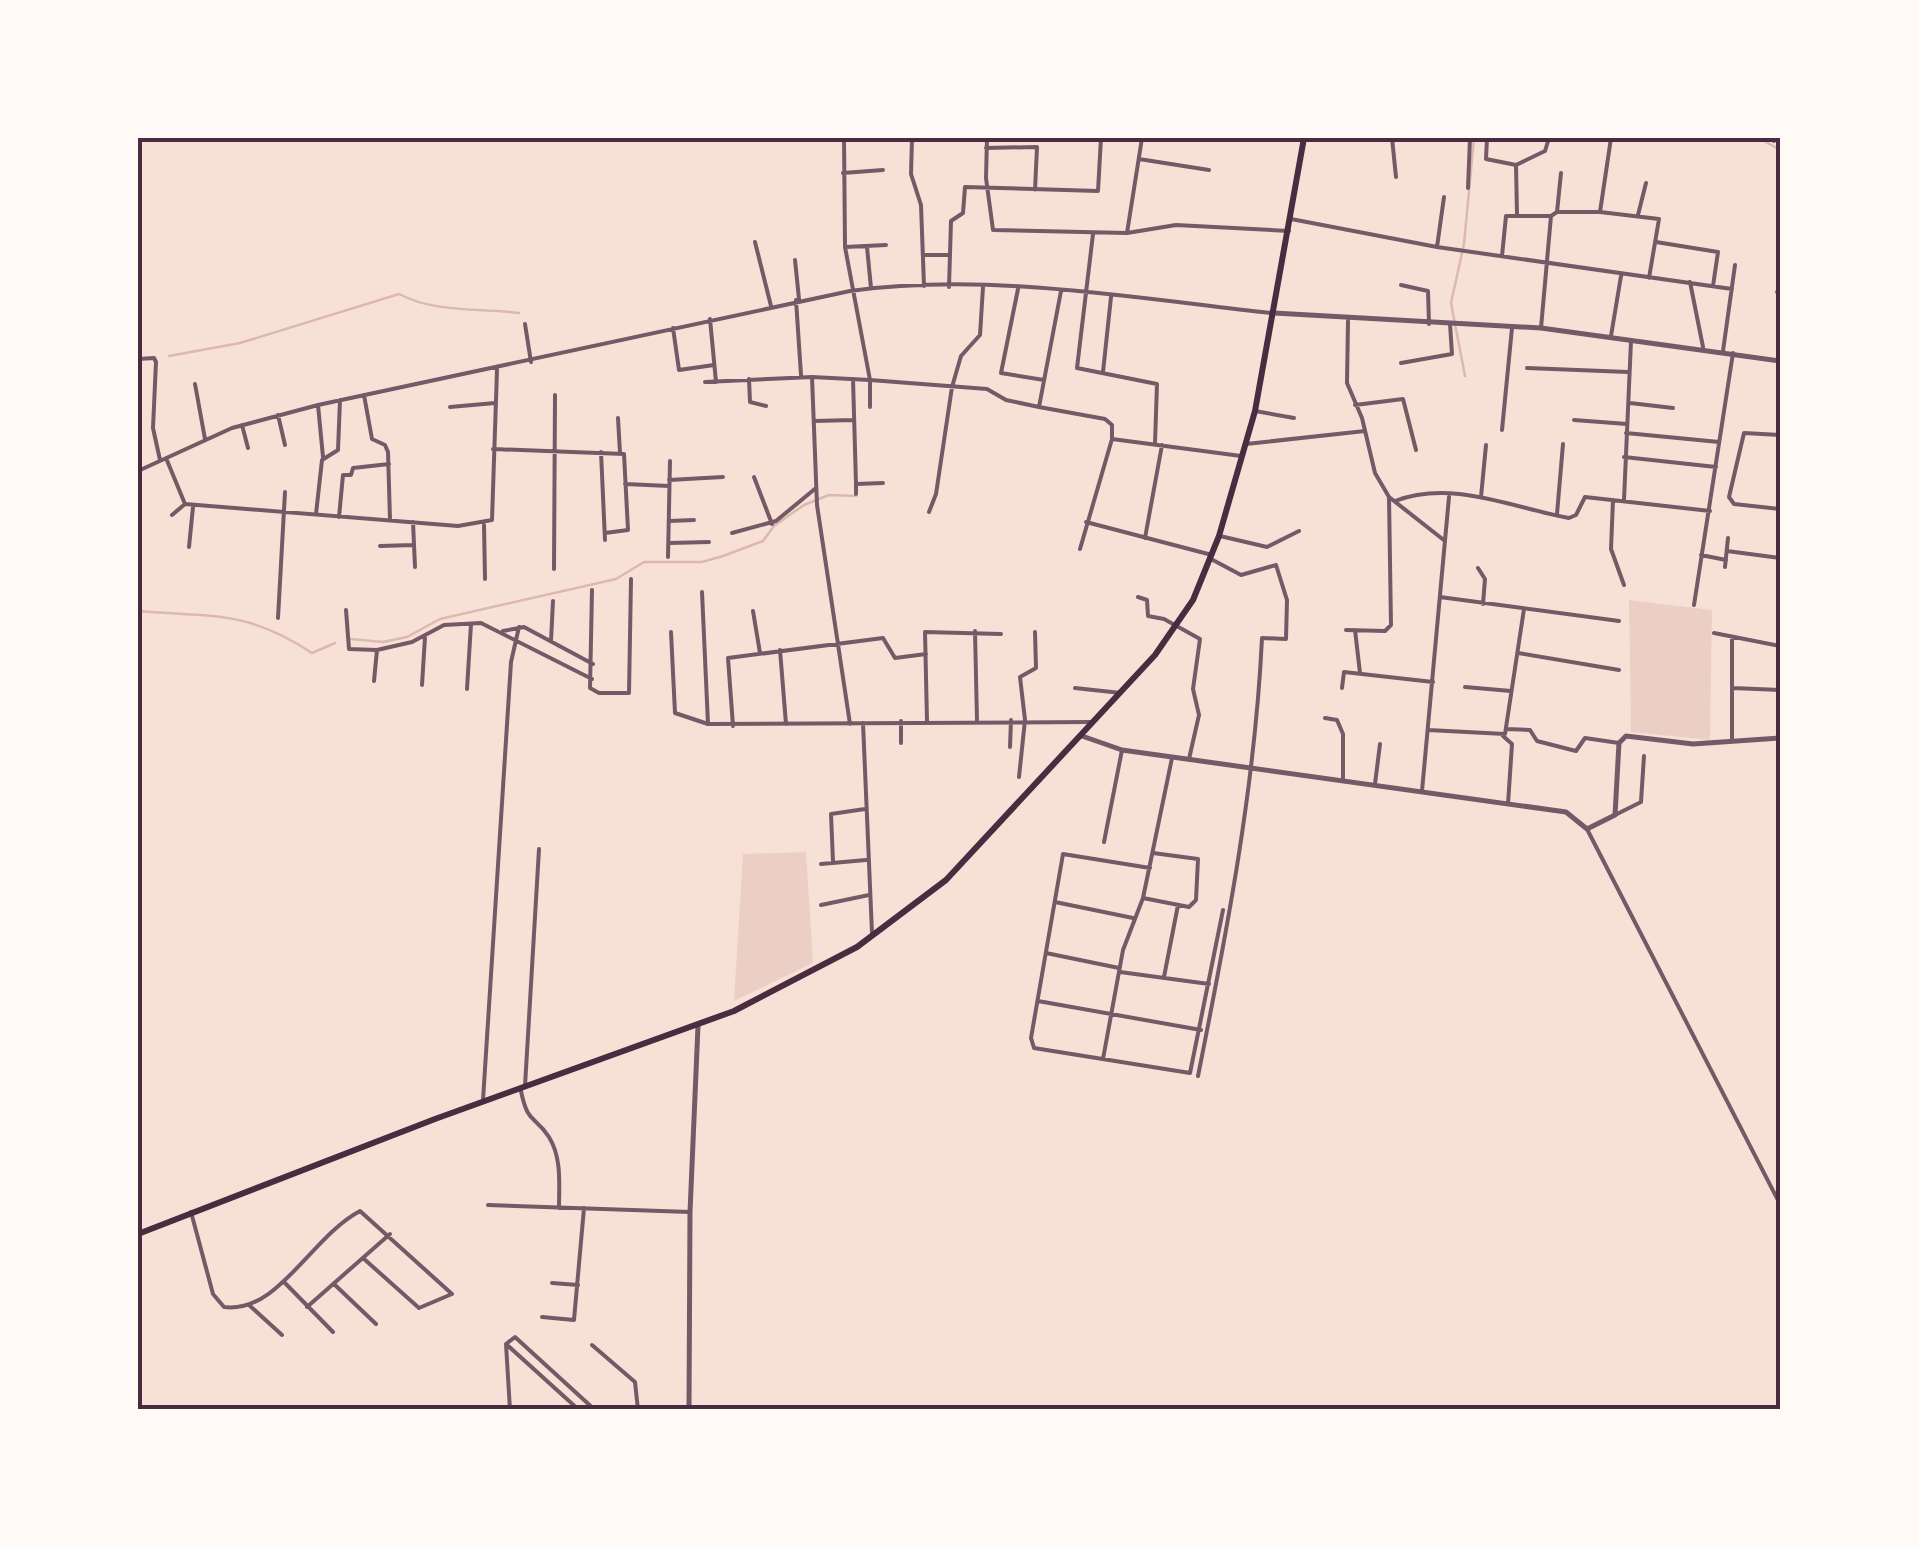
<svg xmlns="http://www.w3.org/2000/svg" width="1918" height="1547" font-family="'Fira Sans',sans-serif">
  <rect width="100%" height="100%" fill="#f7e1d7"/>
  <path fill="#ebcfc5" d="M1629,600L1712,610L1710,740L1631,732Z
    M806,852L813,963L734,1001L743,854Z"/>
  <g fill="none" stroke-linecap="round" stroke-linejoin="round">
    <path stroke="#dcb8b0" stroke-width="2.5" d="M1759,138L1780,150
      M169,356L240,343L399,294C435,313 479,308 519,313
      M1465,376L1451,303L1464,244L1474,138
      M138,611C212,617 247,610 312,653L335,643
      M351,639L383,642L407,637L440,619L616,579L644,562H702L723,556L763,541L774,526L804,505L829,495L856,496"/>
    <path stroke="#755966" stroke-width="4" d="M844,138L845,247L870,380L812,377L817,505L850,724
      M912,138L911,174L921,205L924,286
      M987,138L986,178L993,230L1127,233L1176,225L1289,231
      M1392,138L1396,177
      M1487,138L1486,159L1516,165L1545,151L1549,138
      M1774,141V138
      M986,148L1037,147L1035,190
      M1139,159L1209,170
      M1516,165L1517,215
      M843,173L883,170
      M1468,188L1470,138
      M1557,212H1600L1611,138
      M1600,212L1659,219L1649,278
      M1638,215L1646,183
      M1291,219L1437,247L1732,289
      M1127,233L1142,138
      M1093,234L1077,368L1157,384L1155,443
      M755,242L771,306
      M1656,242L1718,252L1713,286
      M845,247L886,245
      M867,247L871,288
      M1437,247L1444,197
      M925,255H950
      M1502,256L1506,216H1551
      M795,260L799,299
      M1690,282L1703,347
      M1401,285L1428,291L1429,324
      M949,287L951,221L963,213L965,187L1098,191L1101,138
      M1018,289L1001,373L1044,380
      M1061,291L1039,407L1105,419L1112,425V439L1080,549
      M1777,292H1780
      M796,300L801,375
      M710,319L716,382
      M1348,321L1347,383L1362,418L1375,473L1389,497L1445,541
      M525,324L531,362
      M673,328L679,370L714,365
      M1541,328L1551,216L1557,212L1561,173
      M1611,336L1621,276
      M1723,351L1735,265
      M138,359L154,358L156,362L153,428L160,460
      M1401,363L1452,354L1450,324
      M1527,368L1628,372
      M1103,372L1111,297
      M749,379L750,402L766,406
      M853,379L856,484L883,483
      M705,382L812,377
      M195,384L205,439
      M364,395L372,439L385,445L388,452L390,520
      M1630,403L1673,408
      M318,405L323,457
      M1355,405L1403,399L1416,450
      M450,407L495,403
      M870,407V380L987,389L1006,400L1039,407
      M1255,411L1294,418
      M278,415L285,445
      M618,418L620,453
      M1574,420L1627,424
      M814,421L853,420
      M242,425L248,448
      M1502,430L1512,328
      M1626,433L1719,442
      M1780,435L1744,433L1729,497L1734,504L1780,509
      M1112,439L1241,456
      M1246,444L1365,431
      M493,449L624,454L628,530L605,533
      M601,452L605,540
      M1624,457L1716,467
      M166,458L185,504
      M138,471L232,428L318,405L850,291C989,272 1134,298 1271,313
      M754,477L772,524
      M669,480L723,477
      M625,484L669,486
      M856,484V494
      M1481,497L1486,445
      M1613,500L1611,549L1624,585
      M1624,500L1631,341
      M1395,501C1452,479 1513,508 1569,518L1576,515L1585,497L1710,511
      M185,504L458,526L492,520L497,370
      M929,512L936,494L952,387L961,356L980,335L983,287
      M316,514L322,460L338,450L340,400
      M1557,514L1563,444
      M172,515L185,504
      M339,517L343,475H351L353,468L389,464
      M669,521L694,520
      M413,522L415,567
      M1086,522L1212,555
      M484,525L485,579
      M732,533L776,521L816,488
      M1220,536L1267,547L1299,531
      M1145,538L1162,445
      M669,543L709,542
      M380,546L413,545
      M189,547L193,507
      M1727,551L1780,558
      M1701,555L1726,560
      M668,557L670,461
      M1725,567L1728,538
      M1478,568L1485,579L1483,604
      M554,569L555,395
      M592,590L590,688L599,693H629L631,579
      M702,592L708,724
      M1138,597L1147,600L1148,616L1164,619L1200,639L1193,689L1199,715L1189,759
      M1440,597L1619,621
      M1694,605L1733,353
      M346,610L349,649L377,650L412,642L444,625L481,623L592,679
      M753,611L760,653
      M278,618L285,492
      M1346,630L1385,631L1391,625L1389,497
      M1355,630L1360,673
      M503,631L524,627L593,664
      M975,631L977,721
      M671,632L675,713L708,724L1090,722
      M1714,633L1780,646
      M1732,637V739
      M551,641L553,601
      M780,650L786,724
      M1518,653L1619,670
      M374,681L377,650
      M422,685L425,637
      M1465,687L1511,691
      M1075,688L1121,693
      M1342,688L1344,672L1433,682
      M1733,688L1780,690
      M467,689L471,624
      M1325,718L1337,720L1343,734V778
      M927,721L925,632L1001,634
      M863,723L872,933
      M733,726L728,658L883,638L895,658L926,654
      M1506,729L1530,730L1537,741L1576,751L1585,738L1619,743
      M1428,730L1505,734L1524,609
      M1503,736L1512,744L1508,804
      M901,743V721
      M1010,747L1011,720
      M1019,777L1025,720L1020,677L1036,668L1035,632
      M1375,784L1380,744
      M1422,791L1449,497
      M1615,815L1641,802L1644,756
      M1588,831L1780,1204
      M1104,842L1122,750
      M833,862L831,814L865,809
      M821,864L866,860
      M1150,868L1063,854L1031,1038L1034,1048L1190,1073L1223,910
      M1143,898L1189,907L1196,900L1198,859L1153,853
      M1055,902L1133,918
      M821,905L869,895
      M1046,953L1119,968
      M1120,972L1209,984
      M1164,977L1178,905
      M1038,1001L1201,1030
      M1103,1059L1123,950L1143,898L1172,758
      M1198,1076C1227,931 1255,786 1262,638L1286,639L1287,600L1276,565L1241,575L1211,559
      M525,1086L539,849
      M521,1091C528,1125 534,1114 549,1137C562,1158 559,1184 559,1208
      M483,1100L511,662L519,627
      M488,1205L690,1212
      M191,1212L213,1294L224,1307C278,1314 311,1237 360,1211L452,1294L419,1308L363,1258
      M285,1283L333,1332
      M552,1283L578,1285
      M334,1284L376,1324
      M249,1305L282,1335
      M307,1307L390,1234
      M542,1317L574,1320L584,1208
      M506,1344L515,1337L595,1410
      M506,1344L579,1410
      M506,1344L510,1410
      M592,1345L635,1382L638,1410"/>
    <path stroke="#755966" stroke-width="5" d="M1274,313L1541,328L1780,361
      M1082,736L1122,750L1566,812L1587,829L1615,815L1619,743L1626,736L1693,744L1780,738
      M689,1410L690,1212L698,1026"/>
    <path stroke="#4a2c40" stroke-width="6" d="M138,1234L435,1119L734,1011L857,947L946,880L1155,655L1193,600L1219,536L1255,411L1304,138"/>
  </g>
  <rect width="1918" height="1547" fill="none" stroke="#fffaf5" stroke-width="280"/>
  <rect x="140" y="140" width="1638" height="1267" fill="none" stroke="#4a2c40" stroke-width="4"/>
</svg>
